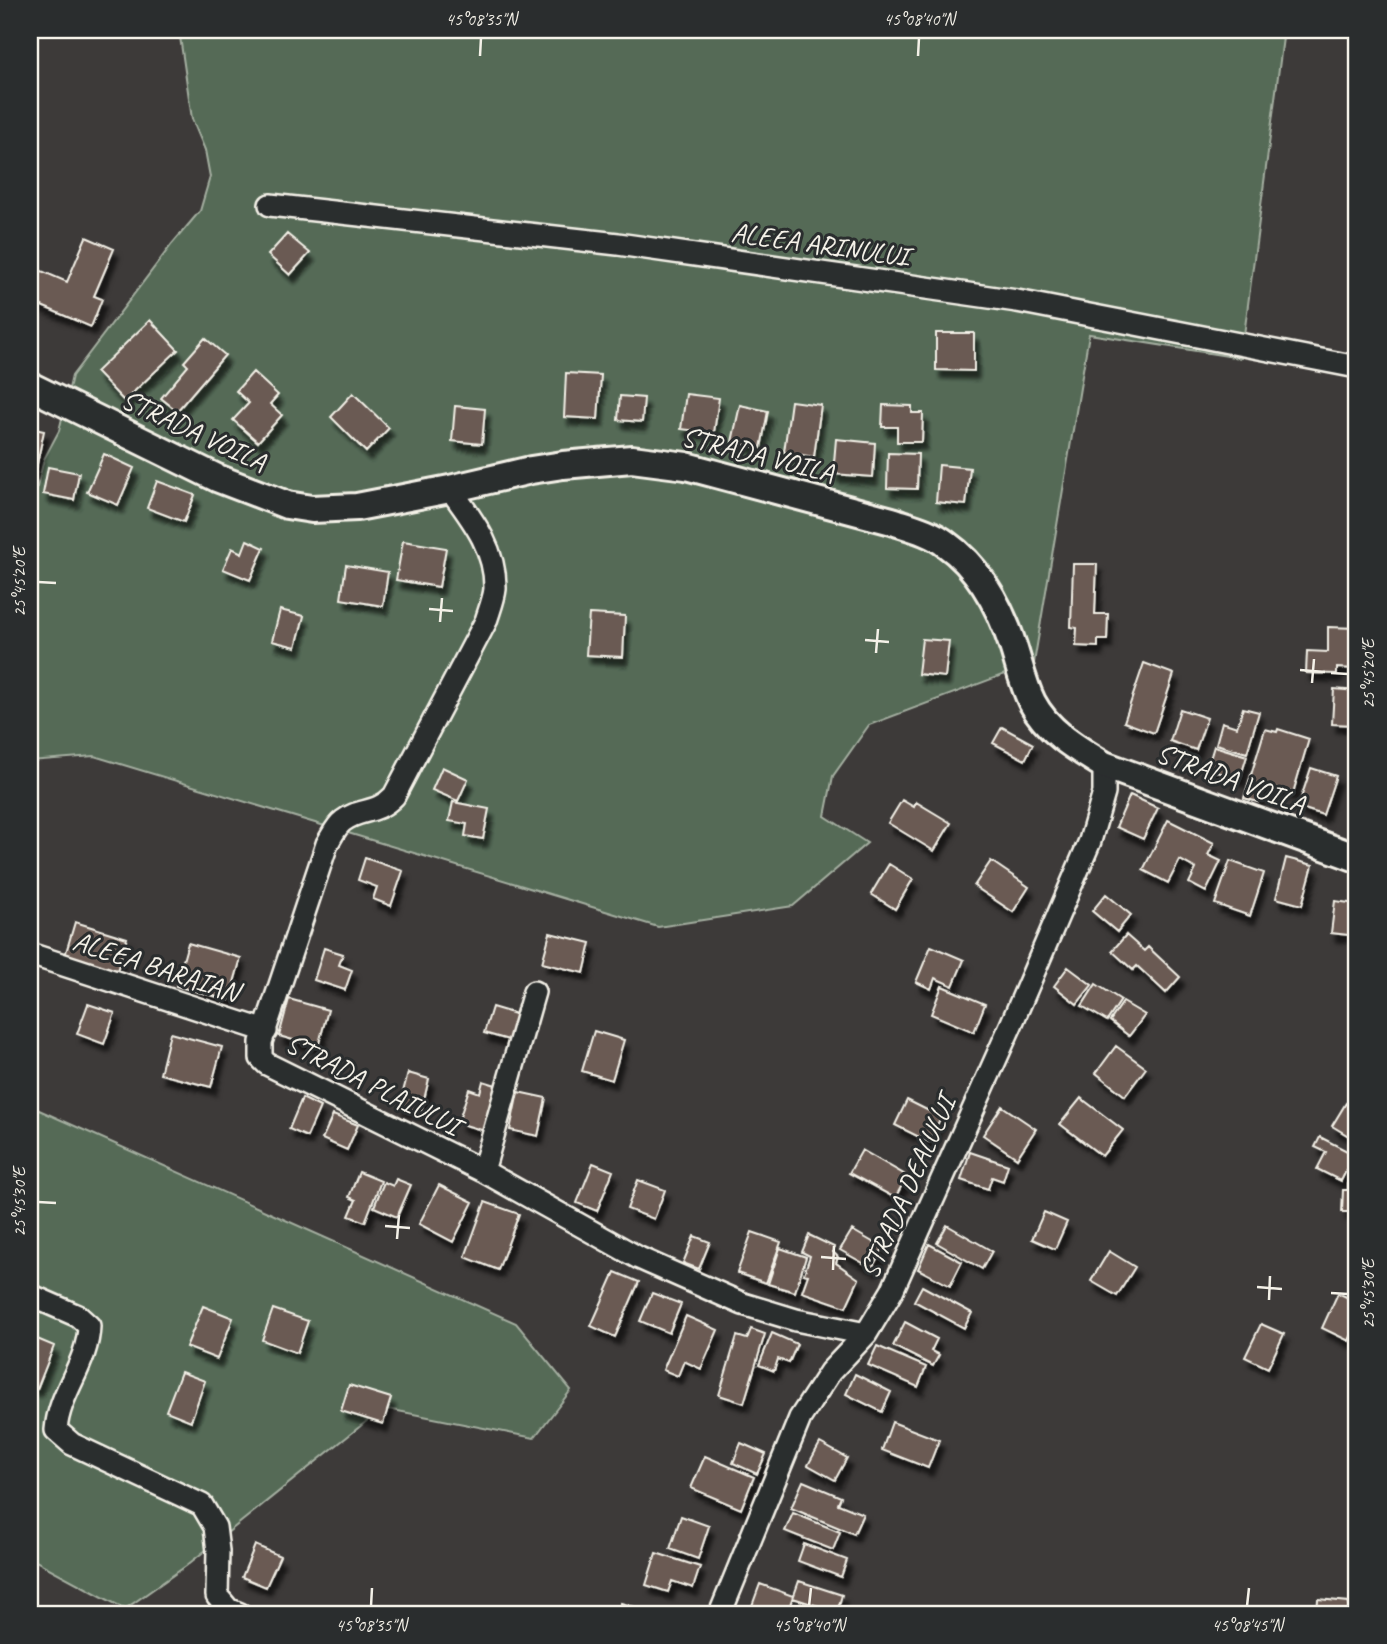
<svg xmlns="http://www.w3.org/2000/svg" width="1387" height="1644" font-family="Caveat,sans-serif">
  <defs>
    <filter id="shadow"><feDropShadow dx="4.5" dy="8" stdDeviation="2" flood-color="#0009"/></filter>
  </defs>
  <rect width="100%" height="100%" fill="#3d3a39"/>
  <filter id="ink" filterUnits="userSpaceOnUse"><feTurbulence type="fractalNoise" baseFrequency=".0143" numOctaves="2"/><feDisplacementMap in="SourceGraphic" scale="14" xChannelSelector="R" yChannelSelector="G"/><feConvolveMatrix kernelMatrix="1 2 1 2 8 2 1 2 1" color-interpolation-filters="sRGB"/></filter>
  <g filter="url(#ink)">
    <path fill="#556b57" stroke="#a4aea0" stroke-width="2" d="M179,30H1284L1241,358L1089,334L1034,663L869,725L833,776L825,816L867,843L793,906L658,927L94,756L30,761V515L44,459L59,431L72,376L172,244L200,211L210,177L205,150L192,119Z
      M30,1106L516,1323L571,1390L534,1438L383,1408L186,1566L125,1609L30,1558Z"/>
    <path fill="#6a5a53" stroke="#f4f1e8" stroke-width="2" filter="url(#shadow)" d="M287,234L310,253L290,275L268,255Z
      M86,237L114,249L94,296L102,299L91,327L30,301V266L67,282Z
      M150,320L178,350L124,401L96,372Z
      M936,333H974V371L936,370Z
      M205,338L225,355L177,411L161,398L188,366L184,362Z
      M253,372L278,395L270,404L282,415L258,442L233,420L249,403L236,391Z
      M566,373L601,375L598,419L564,417Z
      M353,393L389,428L366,452L331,417Z
      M686,394L719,398L714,433L681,429Z
      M620,396L644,398L642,422L618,420Z
      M791,401L821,405L814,457L784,452Z
      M740,405L768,411L761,448L732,442Z
      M883,405L912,406V413H923L922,442H897V427H882Z
      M455,406L485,409L482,444L452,441Z
      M30,428L44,431L35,473L30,472Z
      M836,439L875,443L873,477L833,474Z
      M888,453L918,454L917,489L887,488Z
      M104,454L134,468L118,505L87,492Z
      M939,465L970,468L966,505L936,502Z
      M48,467L79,473L74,500L43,494Z
      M157,481L195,495L184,522L147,508Z
      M247,540L264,548L250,580L223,569L232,548L242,553Z
      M403,541L446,548L439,587L396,580Z
      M1073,564H1097L1095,614H1108L1107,640H1098V647L1076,646L1077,628L1071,627Z
      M346,565L388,572L383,606L341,599Z
      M280,610L304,616L296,647L272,641Z
      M589,614L625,616L623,657L586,655Z
      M1328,627L1357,628V669L1337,668V674L1306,673L1307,651L1328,652Z
      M922,639L949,641L945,677L918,674Z
      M1144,663L1174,674L1154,733L1124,722Z
      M1334,689L1357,691V718H1355V725L1332,724Z
      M1243,708L1259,712L1247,753L1216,744L1222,722L1237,727Z
      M1180,709L1207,718L1196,750L1170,741Z
      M1002,727L1033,744L1025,760L993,743Z
      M1265,729L1277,732L1278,729L1309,739L1293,793L1263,784L1258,802L1244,798Z
      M1214,746L1247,756L1240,779L1207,769Z
      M442,767L468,779L458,801L432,790Z
      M1311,768L1336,776L1323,815L1298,807Z
      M1130,795L1158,808L1143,839L1116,827Z
      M902,800L914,807L916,802L951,823L934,851L888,823Z
      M453,802L489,809L483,839L465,836L467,824L449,821Z
      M1168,820L1214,843L1208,855L1221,861L1206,892L1189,883L1196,869L1180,860L1168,883L1143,870Z
      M365,858L403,871L391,906L373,899L377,887L358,880Z
      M1286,858L1313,865L1302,905L1276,898Z
      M991,861L1029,887L1013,912L974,886Z
      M1230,861L1264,873L1250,916L1215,904Z
      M889,864L913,879L895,909L871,894Z
      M1106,894L1131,915L1117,932L1092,911Z
      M1335,901L1357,904V936L1331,933Z
      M75,922L127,938L116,974L64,959Z
      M550,933L591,943L584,973L542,963Z
      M1126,935L1144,951L1148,947L1180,977L1166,993L1137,966L1133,970L1112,951Z
      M188,943L241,958L229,1000L176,986Z
      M931,946L964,960L953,986L935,978L931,989L916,982Z
      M324,948L343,954L339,965L352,970L345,990L314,980Z
      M1068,967L1092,985L1077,1004L1054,986Z
      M1096,984L1121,1000L1107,1021L1082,1006Z
      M942,986L985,1004L974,1032L931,1014Z
      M289,999L328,1010L318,1047L279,1036Z
      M1123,1002L1145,1015L1129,1036L1110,1021Z
      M88,1004L115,1013L104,1044L77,1034Z
      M492,1007L519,1015L512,1041L484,1033Z
      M594,1031L624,1040L612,1080L582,1071Z
      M170,1033L222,1047L211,1087L160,1074Z
      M1116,1046L1146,1068L1125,1096L1096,1073Z
      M408,1073L429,1079L421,1112L399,1107Z
      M483,1081L499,1086L485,1131L458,1123L469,1089L480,1093Z
      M518,1092L546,1098L538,1136L510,1130Z
      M302,1098L320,1107L307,1137L289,1129Z
      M1081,1098L1123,1130L1102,1156L1060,1124Z
      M907,1100L941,1117L929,1142L895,1125Z
      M1346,1103L1357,1110V1141L1332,1126Z
      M1002,1106L1036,1129L1017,1158L983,1135Z
      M333,1115L358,1125L347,1150L322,1139Z
      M1320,1137L1357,1156L1356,1171L1348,1167L1341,1181L1317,1169L1326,1152L1315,1147Z
      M862,1150L907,1176L895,1198L849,1173Z
      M970,1152L1008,1165L1003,1181L992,1177L988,1189L961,1180Z
      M593,1163L613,1171L597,1211L577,1203Z
      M359,1172L381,1181L365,1222L349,1216L356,1200L349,1197Z
      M396,1179L411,1185L397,1217L374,1207L384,1182L393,1186Z
      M638,1180L665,1190L654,1219L627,1209Z
      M1348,1180H1357V1212H1342L1343,1190H1348Z
      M439,1185L473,1202L453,1242L419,1224Z
      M485,1202L519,1214L498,1270L465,1257Z
      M1044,1212L1067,1222L1055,1249L1032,1239Z
      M947,1225L992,1251L982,1269L937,1243Z
      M852,1230L883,1248L872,1268L840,1250Z
      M752,1232L781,1242L766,1283L737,1273Z
      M809,1235L834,1247L833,1252L838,1257L836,1263L859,1279L846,1307L802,1292L808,1275L804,1274L810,1256L802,1252Z
      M694,1236L710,1242L699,1269L683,1263Z
      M929,1244L962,1262L950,1286L918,1269Z
      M780,1248L806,1257L795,1292L768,1284Z
      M1109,1251L1135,1267L1117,1296L1091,1281Z
      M615,1272L639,1282L615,1337L591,1326Z
      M922,1286L972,1313L964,1328L914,1301Z
      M652,1293L681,1304L669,1333L640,1321Z
      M1338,1293L1357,1302V1323L1349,1341L1322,1328Z
      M203,1306L233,1318L217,1359L186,1347Z
      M273,1309L308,1321L297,1353L262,1340Z
      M686,1316L718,1330L701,1369L684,1361L678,1376L663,1370Z
      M905,1322L937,1339L931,1351L939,1355L933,1366L893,1346Z
      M1261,1324L1284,1334L1268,1368L1245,1357Z
      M751,1329L765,1334L744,1403L719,1395L737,1336L747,1339Z
      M772,1333L797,1344L789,1363L778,1359L774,1371L759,1365Z
      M30,1336L54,1346L37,1389L30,1386Z
      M877,1346L926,1367L918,1387L868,1365Z
      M181,1372L205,1381L191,1421L166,1411Z
      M855,1374L891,1392L882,1412L846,1394Z
      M349,1385L391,1398L383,1424L341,1411Z
      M892,1422L939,1440L928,1468L882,1450Z
      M741,1443L766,1454L757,1474L733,1463Z
      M820,1443L847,1458L835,1480L808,1465Z
      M705,1456L754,1477L741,1509L691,1488Z
      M803,1481L841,1497L838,1504L863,1514L854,1534L791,1508Z
      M793,1513L840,1532L833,1550L785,1531Z
      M681,1516L709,1526L698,1559L670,1549Z
      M804,1544L847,1560L841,1577L798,1561Z
      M255,1545L280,1556L266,1587L242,1577Z
      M656,1553L700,1567L693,1588L672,1581L668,1592L646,1585Z
      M799,1581L842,1595L837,1612L793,1598Z
      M760,1584L793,1596L787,1614H749Z
      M1318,1599L1349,1602L1348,1614H1317Z
      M621,1603L645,1610L644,1614H618Z"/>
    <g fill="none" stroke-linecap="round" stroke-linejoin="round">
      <g stroke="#f4f1e8" stroke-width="26">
        <path id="minor" d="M270,205L618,244L1017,301L1357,367
          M450,489C472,519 496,549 495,589C494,599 489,611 486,621L394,796C376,815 359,808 343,821C336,826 332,836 327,844L261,1042V1058L267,1064L483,1171L639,1258L743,1304L796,1320L866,1334
          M30,954L266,1031
          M483,1171L534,992
          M30,1295L78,1316L89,1326C88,1364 59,1392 56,1430L72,1444L202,1505L215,1527L218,1551L217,1596L228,1609L240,1614
          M720,1614L800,1418L830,1372L866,1334L892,1291L1011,1025L1090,841L1104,793V765"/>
      </g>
      <g stroke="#f4f1e8" stroke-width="32">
        <path id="major" d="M30,386L217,478L287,505L312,509L357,507L450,489L531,470L563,465L632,459L686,466L892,521C910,527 931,532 946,544C980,568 1000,607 1013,646C1019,664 1023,684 1032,702C1047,731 1076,748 1104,765L1357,858"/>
      </g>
      <use href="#minor" stroke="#2a2d2e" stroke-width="21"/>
      <use href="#major" stroke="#2a2d2e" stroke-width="26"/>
    </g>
  </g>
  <path fill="none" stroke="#f4f1e8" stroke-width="2.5" d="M480,56L481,38M918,56L919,38M38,582L56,583M429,609L453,611M440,622L442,598M865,640L889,642M876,653L878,629M1300,670L1325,672M1331,673L1348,674M1312,683L1314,659M38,1202L56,1203M385,1226L410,1228M397,1239L399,1215M821,1257L846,1259M833,1270L834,1246M1257,1287L1282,1289M1331,1293L1348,1294M1269,1300L1270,1276M371,1606L372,1588M809,1606L811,1588M1247,1606L1249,1588"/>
  <g text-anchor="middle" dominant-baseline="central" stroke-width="6" stroke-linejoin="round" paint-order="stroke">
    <g font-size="28" fill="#f4f1e8" stroke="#2a2d2e">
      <text transform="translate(820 244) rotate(8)">ALEEA ARINULUI</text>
      <text transform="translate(194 430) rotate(25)">STRADA VOILA</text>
      <text transform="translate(758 454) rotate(14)">STRADA VOILA</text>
      <text transform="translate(1231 778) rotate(20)">STRADA VOILA</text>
      <text transform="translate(156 966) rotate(18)">ALEEA BARAIAN</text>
      <text transform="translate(373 1084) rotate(27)">STRADA PLAIULUI</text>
      <text transform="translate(907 1187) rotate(-66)">STRADA DEALULUI</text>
    </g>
  </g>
  <rect width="1387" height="1644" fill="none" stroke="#2a2d2e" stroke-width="77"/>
  <rect x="38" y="38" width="1310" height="1568" fill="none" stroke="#f4f1e8" stroke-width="2.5"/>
  <g font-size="18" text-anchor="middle" fill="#f4f1e8">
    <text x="481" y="25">45°08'35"N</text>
    <text x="919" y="25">45°08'40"N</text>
    <text transform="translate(19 582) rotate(-90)" y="6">25°45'20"E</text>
    <text transform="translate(1368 674) rotate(-90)" y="6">25°45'20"E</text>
    <text transform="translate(19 1202) rotate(-90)" y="6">25°45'30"E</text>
    <text transform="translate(1368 1294) rotate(-90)" y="6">25°45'30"E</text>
    <text x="371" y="1631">45°08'35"N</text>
    <text x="809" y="1631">45°08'40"N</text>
    <text x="1247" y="1631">45°08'45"N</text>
  </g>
</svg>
